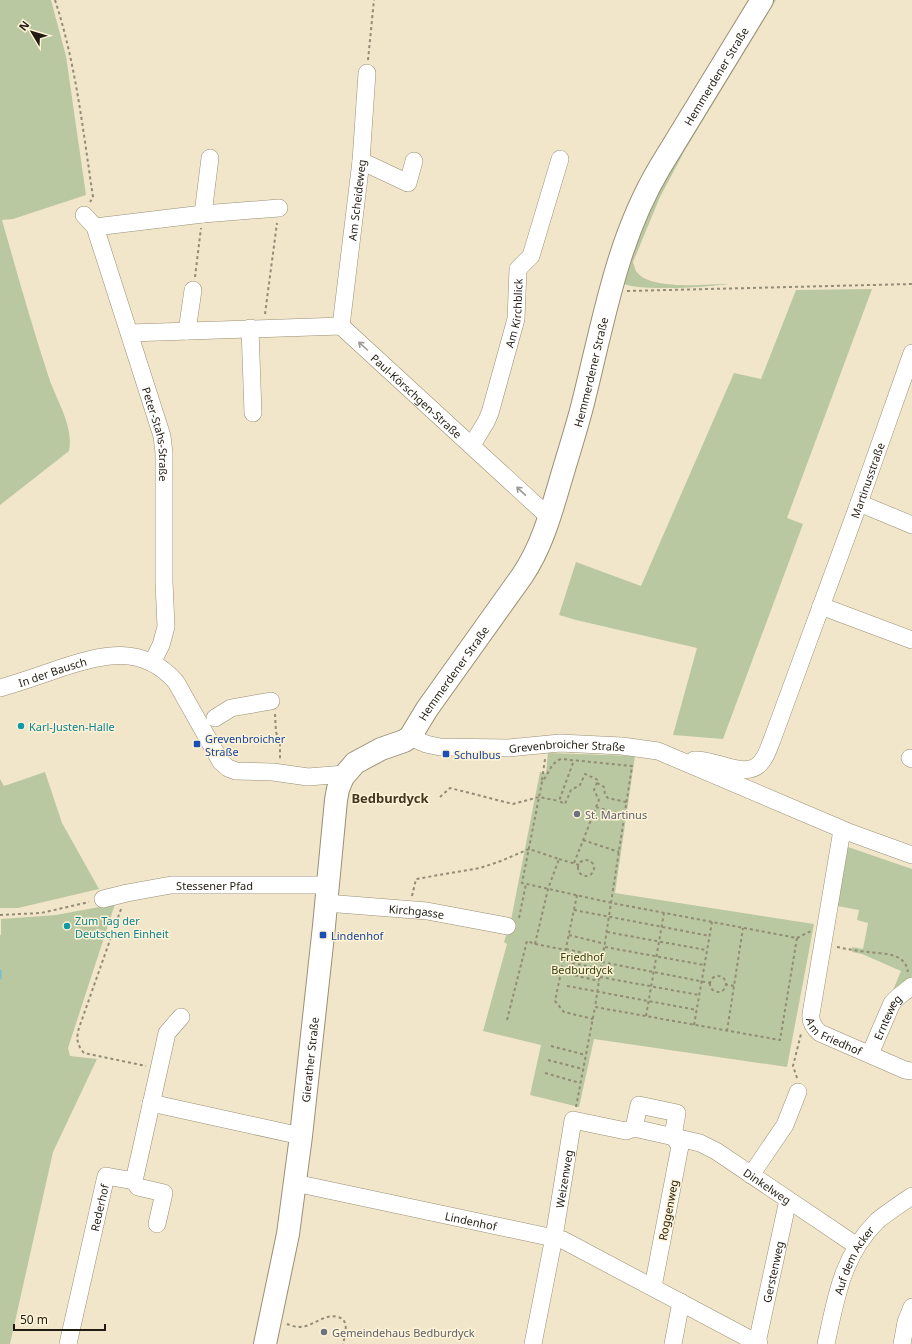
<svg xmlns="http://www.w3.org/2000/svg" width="912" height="1344" font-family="'Noto Sans',sans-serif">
  <rect width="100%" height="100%" fill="#f1e6ca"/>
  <path fill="#b9c8a0" d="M0,0H51L66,56L86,195L13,219L2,220C17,273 32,326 49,378C57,401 74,427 69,451L0,505Z
    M768,0H776L685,150L660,197L633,262C634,265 635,269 636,271C649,291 707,284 729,284C708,287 638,292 622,283L634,234Z
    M872,289L787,518L803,524L723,739L673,735L697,648L576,620L559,615L576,562L641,586L734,373L761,379L796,290Z
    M548,753L635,756L615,893L814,924L787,1067L594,1039L579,1107L530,1095L541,1045L483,1031L507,944L504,942L511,920L540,772L546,773Z
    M45,772L62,823L99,889L18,908H0V779L4,786Z
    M848,847L912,869V980L891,995L901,971L862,954L852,952V947L863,949L868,923L857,920L859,910L837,906Z
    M115,904L68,1048L70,1056L97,1059L53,1152L10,1344H0V935H1V919L56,915Z"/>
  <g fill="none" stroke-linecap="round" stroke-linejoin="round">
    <path stroke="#81c0c8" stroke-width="3.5" d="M0,971V978"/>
    <g stroke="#998f75" stroke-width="18">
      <g id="minor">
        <path d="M361,161L408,183L414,161"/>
        <path d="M203,214L210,158"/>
        <path id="s1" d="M84,215L95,227L162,436L164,453V582L166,627L161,645L152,663"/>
        <path d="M95,227L203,214L279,208"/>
        <path id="s2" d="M341,326L361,161L367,73"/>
        <path d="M250,328L253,413"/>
        <path d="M187,331L193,290"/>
        <path id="s3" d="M130,333L341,326L549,517"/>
        <path id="s4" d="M472,445L486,422L490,413L516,319L518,269L531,256L560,159"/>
        <path d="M859,503L912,525"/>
        <path d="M821,606L912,640"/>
        <path id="s5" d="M0,688C21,682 41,675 61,668C103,654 143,644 176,682L221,762L228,768L236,771L273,772L308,777L345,774"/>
        <path d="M215,718L231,708L271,701"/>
        <path id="s6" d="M410,737L426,744L440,747L508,748L560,743L622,746L658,751L851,833L912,855"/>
        <path d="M910,758L912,759"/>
        <path id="s7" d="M694,760C715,758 748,782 762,761C767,755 769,747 772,740L859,503L912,353"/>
        <path id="s8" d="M842,830L811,1014C810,1022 814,1028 820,1033L905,1070L912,1071"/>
        <path id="s9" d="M103,899L127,893L171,885H327"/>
        <path id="s10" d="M326,903L427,911L507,926"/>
        <path id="s11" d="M870,1054L892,1003L898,997L912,986"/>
        <path d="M151,1103L301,1136"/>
        <path d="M634,1128L639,1105L677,1113L673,1136L680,1146L653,1287"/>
        <path d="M751,1175L785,1125L798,1092"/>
        <path d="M134,1181L138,1187L164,1193L157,1224"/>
        <path id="s12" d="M295,1183L563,1240L759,1344"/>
        <path id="s13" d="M757,1343L788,1200"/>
        <path id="s14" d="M68,1344L106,1176L134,1181L167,1033L181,1017"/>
        <path id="s15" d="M533,1344L554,1237L573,1120L626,1131L634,1128L683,1139L700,1143L716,1151L857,1246"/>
        <path d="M673,1344L681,1302"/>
        <path id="s16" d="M826,1344C836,1298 842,1256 877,1221C888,1212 900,1204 912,1196"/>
        <path d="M902,1344L906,1322L912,1307"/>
      </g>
    </g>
    <g stroke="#998f75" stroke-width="24">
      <g id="major">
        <path id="s17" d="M265,1344L288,1234L301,1136L324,926L336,800L338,789L343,777L355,763L381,749L404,741L410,737L427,709L522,576C543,545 552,509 563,472C570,448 578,424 584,399C604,319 617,239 660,167L762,0"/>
      </g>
    </g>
    <path stroke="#928b76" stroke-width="2" stroke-dasharray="3 3" stroke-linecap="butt" d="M55,0C76,64 83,131 93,197L90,202
      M368,60L374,0
      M195,277L201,228
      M627,291L912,284
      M265,314L277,223
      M275,714L276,732L280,744V759
      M542,780L545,759
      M597,783L604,787L605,795L608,798L626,802
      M440,797L450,788L513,804L539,797L559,801
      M596,807L625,815
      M583,840L619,852
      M559,859L579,865
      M578 868a8 8 0 1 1 16 0a8 8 0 1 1-16 0Z
      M574,863L599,800L594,790L598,780L585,774L580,785L571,790L565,804L559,801L574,760
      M577,895L555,1001L564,1012L593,1019
      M412,896L416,879L480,868L501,861L529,849L559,859L548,889L535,944L527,941L507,1020
      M121,909L80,1025C76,1036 76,1044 84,1053L146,1066
      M574,910L710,936
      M0,915L41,913L89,902
      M519,918L526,884
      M607,932L706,950
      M569,935L605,944
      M797,938L811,931
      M535,944L566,950
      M605,947L704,965
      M837,947C847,949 857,951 868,952C883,954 905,952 908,972
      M566,949L603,957
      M602,962L710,983
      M572,963L601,969
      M569,974L599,981
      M710 984a8 8 0 1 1 16 0a8 8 0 1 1-16 0Z
      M600,977L699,995
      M725,984L734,986
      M567,986L697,1010
      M646,1016L664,913
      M694,1025L712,922
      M727,1031L743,928
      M551,1046L586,1055
      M548,1060L583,1069
      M545,1073L580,1083
      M797,1078L793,1066L801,1034
      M576,1107L595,1007L780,1040L797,938L612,903L522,883L542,782C549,774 550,763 561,759L632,766L595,1007
      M287,1324C290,1325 295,1327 299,1327C313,1327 324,1313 338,1317C350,1320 345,1335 343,1344"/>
    <use href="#minor" stroke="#fff" stroke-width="17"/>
    <use href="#major" stroke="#fff" stroke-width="22"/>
  </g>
  <defs><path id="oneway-shaft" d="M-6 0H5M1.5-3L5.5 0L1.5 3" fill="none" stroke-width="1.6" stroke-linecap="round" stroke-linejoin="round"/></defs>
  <g stroke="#9b9994">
    <use href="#oneway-shaft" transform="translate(363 346) rotate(-138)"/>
    <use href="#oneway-shaft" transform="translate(521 491) rotate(-137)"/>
  </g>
  <g fill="#0f9aa8" stroke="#fef3d7" stroke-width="1.5">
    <circle cx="21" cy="726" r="4"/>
    <circle cx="67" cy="926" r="4"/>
  </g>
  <g fill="#1a4fb4" stroke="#fef3d7" stroke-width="1.5">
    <rect x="193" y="740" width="8" height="8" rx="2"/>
    <rect x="442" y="750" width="8" height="8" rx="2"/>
    <rect x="319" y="931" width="8" height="8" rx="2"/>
  </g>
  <g fill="#6b7280" stroke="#fef3d7" stroke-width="1.5">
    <circle cx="577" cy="814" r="4"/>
    <circle cx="324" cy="1332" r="4"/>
  </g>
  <g text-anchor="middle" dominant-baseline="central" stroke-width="3" stroke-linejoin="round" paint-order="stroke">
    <g font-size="11" fill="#201c11" stroke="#fef3d7">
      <text stroke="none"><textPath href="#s17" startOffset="1389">Hemmerdener Straße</textPath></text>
      <text stroke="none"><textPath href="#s2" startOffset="127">Am Scheideweg</textPath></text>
      <text stroke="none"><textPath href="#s4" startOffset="140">Am Kirchblick</textPath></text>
      <text stroke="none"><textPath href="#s17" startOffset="1065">Hemmerdener Straße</textPath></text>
      <text stroke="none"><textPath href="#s3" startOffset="314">Paul-Körschgen-Straße</textPath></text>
      <text stroke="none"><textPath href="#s1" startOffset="233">Peter-Stahs-Straße</textPath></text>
      <text stroke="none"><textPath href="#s7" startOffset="372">Martinusstraße</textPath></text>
      <text stroke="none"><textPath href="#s5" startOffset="55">In der Bausch</textPath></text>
      <text stroke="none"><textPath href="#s17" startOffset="730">Hemmerdener Straße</textPath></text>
      <text stroke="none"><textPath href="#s6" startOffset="159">Grevenbroicher Straße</textPath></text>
      <text stroke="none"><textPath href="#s9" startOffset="113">Stessener Pfad</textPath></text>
      <text stroke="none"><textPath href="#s10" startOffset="91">Kirchgasse</textPath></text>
      <text stroke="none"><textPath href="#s11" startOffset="41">Ernteweg</textPath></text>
      <text stroke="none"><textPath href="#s8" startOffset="222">Am Friedhof</textPath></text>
      <text stroke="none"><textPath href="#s17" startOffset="288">Gierather Straße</textPath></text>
      <text stroke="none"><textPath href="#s15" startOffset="168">Weizenweg</textPath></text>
      <text stroke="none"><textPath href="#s15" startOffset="438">Dinkelweg</textPath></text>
      <text stroke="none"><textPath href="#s14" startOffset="140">Rederhof</textPath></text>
      <text transform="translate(668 1210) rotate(-79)">Roggenweg</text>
      <text stroke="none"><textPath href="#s12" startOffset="180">Lindenhof</textPath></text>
      <text stroke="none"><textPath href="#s16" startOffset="89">Auf dem Acker</textPath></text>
      <text stroke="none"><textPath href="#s13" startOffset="73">Gerstenweg</textPath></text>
    </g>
    <g font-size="11" fill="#0d838f" stroke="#fef3d7" text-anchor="start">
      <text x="29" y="726">Karl-Justen-Halle</text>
      <text x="75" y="920">Zum Tag der<tspan x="75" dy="13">Deutschen Einheit</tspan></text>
    </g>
    <g font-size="11" fill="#164399" stroke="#fef3d7" text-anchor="start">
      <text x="205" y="738">Grevenbroicher<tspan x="205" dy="13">Straße</tspan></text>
      <text x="454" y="754">Schulbus</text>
      <text x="331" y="935">Lindenhof</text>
    </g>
    <g font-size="11" fill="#5b616d" stroke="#fef3d7" text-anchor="start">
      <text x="585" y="814">St. Martinus</text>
      <text x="332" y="1332">Gemeindehaus Bedburdyck</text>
    </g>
    <g font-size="11" fill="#33420e" stroke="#fef3d7">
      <text x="582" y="956">Friedhof<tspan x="582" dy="13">Bedburdyck</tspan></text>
    </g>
    <g font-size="13" font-weight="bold" fill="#433922" stroke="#fef3d7">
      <text x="390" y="798">Bedburdyck</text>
    </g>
  </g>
  <g transform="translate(32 32) rotate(308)" stroke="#fef3d7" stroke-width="3" paint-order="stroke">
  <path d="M0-3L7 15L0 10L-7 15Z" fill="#201c11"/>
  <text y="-6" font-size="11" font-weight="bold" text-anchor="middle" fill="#201c11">N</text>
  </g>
  <path d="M14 1324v6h91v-6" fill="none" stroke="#201c11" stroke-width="2"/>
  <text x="20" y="1324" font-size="12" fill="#201c11" stroke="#fef3d7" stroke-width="3" paint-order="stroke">50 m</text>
</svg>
